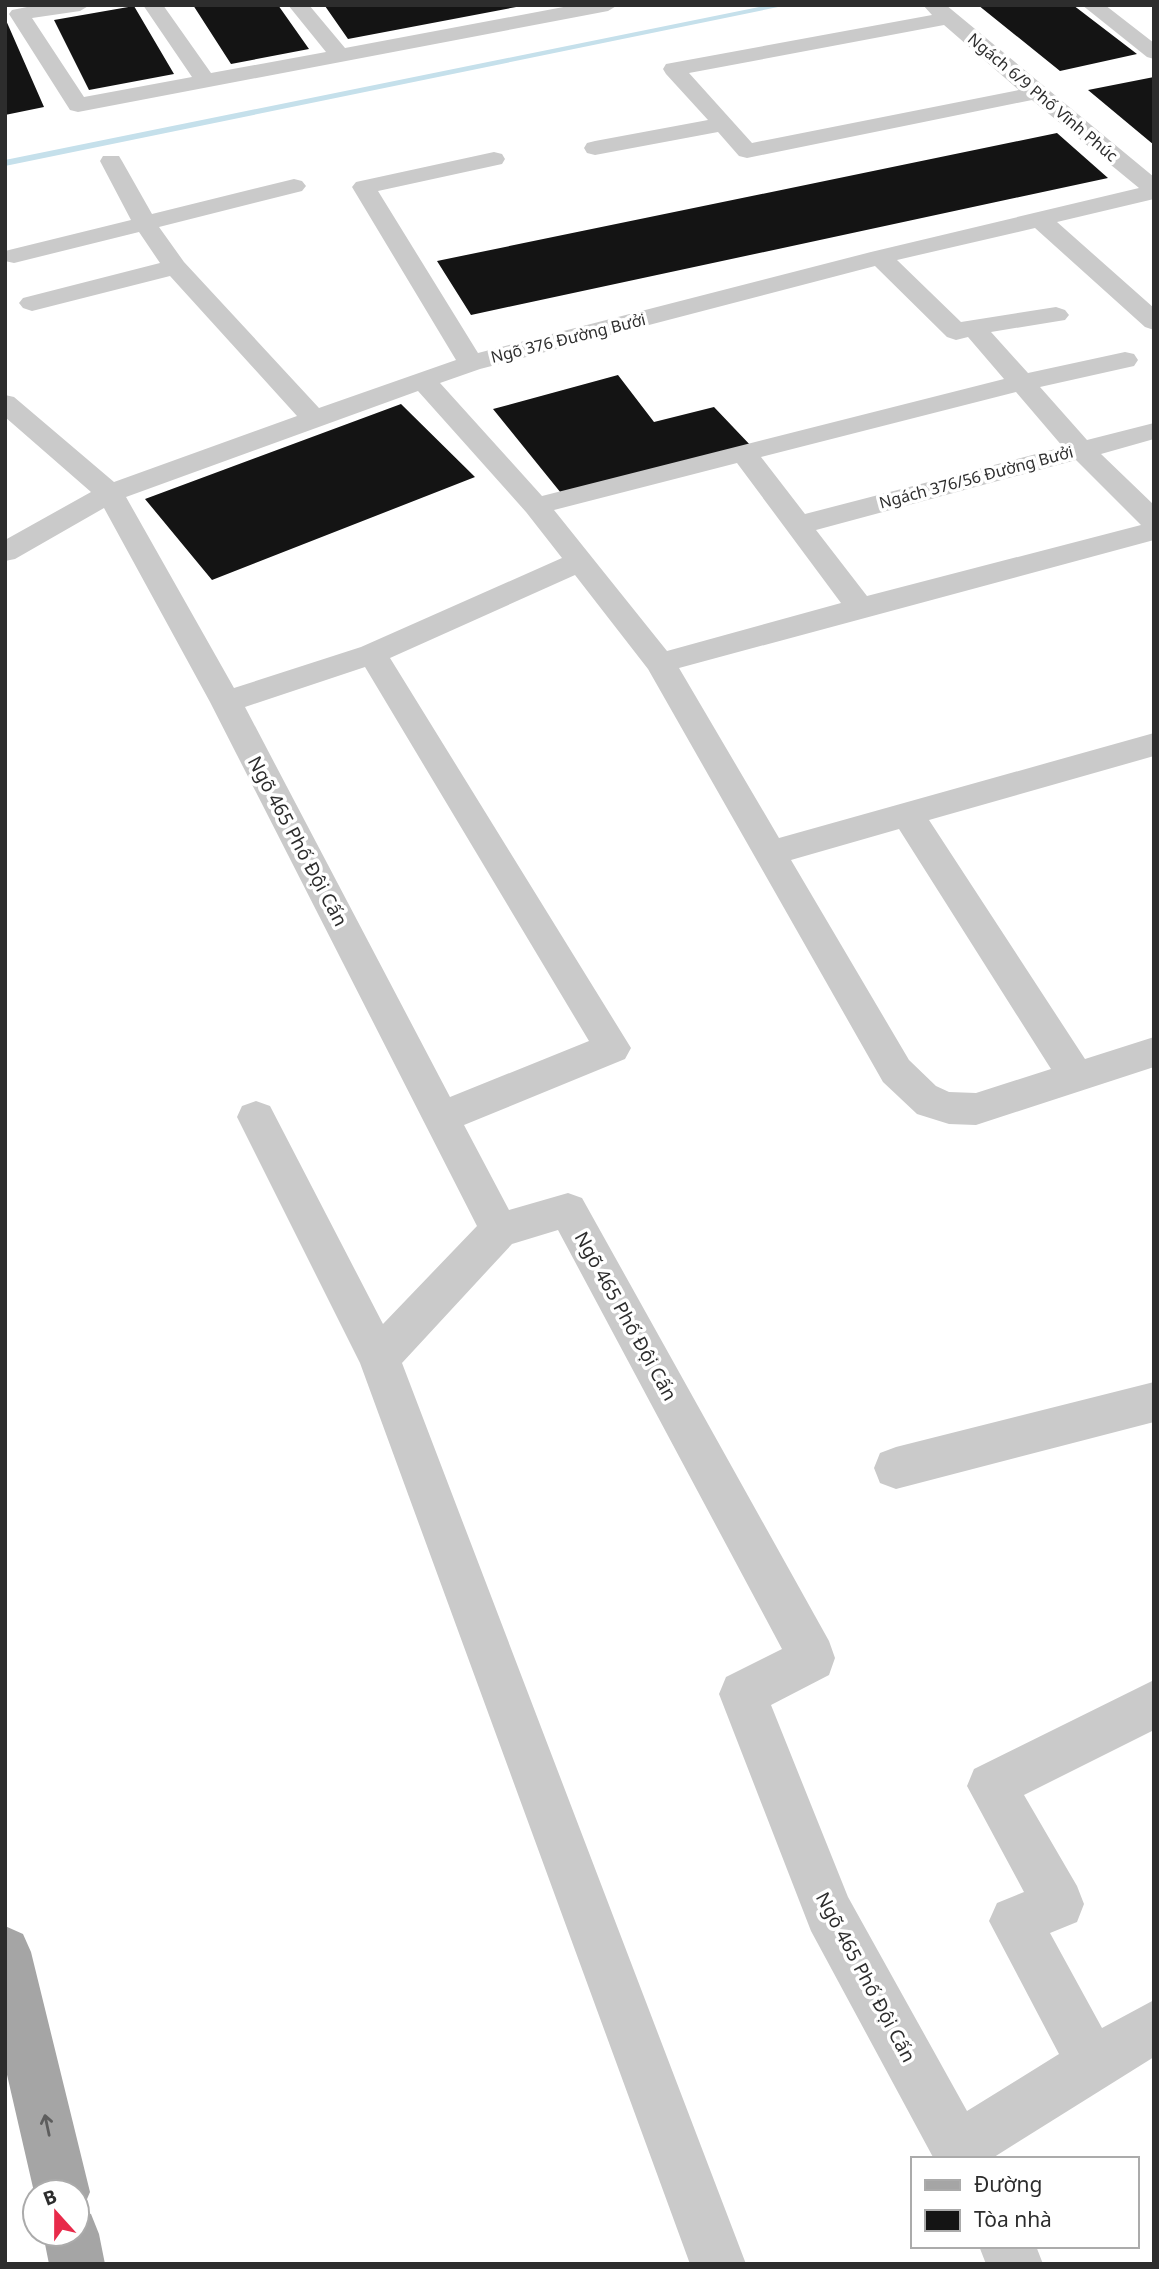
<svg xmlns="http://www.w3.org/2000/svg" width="1159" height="2269" font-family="'Noto Sans',sans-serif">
  <rect width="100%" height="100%" fill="#fff"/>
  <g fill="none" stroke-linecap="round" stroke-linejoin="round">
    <path fill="#c5e0eb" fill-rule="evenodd" d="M769,5H788L5,166V160Z"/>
  </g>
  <path fill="#141414" d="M193,5H278L309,49L231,64Z
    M527,5L348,39L325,6L331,5Z
    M978,5H1073L1137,54L1060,71Z
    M134,6L174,74L89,90L54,20Z
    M5,18L44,107L5,115Z
    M1154,77V145L1088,90Z
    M1057,133L1108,178L471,315L437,261Z
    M618,375L654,422L714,407L753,448L565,498L493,409Z
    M401,404L475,477L212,580L145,499Z"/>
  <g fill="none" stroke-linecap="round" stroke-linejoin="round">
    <path fill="#cacaca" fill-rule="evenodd" d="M37,5H90L80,11L32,18L84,97L192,77L143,5H163L211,73L326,52L288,5H309L345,48L574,5H618L608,11L78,112L70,110L9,14L12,10Z
      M923,5H946L1154,177V199L1057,222L1154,308V330L1145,327L1035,228L897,260L961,322L1056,307L1065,310L1069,315L1065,320L991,332L1028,373L1125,352L1134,354L1138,360L1134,366L1040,387L1087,440L1154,423V439L1101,454L1154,505V540L679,668L779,838L1154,733V756L929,820L1085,1059L1154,1037V1067L976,1125L949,1124L917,1114L883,1082L648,669L575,575L390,658L631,1048L625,1059L464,1125L509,1210L568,1193L582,1198L829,1641L835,1658L829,1675L771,1705L848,1897L967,2111L1059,2054L989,1921L997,1903L1024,1892L967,1786L974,1769L1154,1680V1730L1024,1795L1077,1886L1084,1904L1077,1922L1050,1933L1102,2028L1154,2000V2057L991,2159H934L811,1931L719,1694L726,1677L782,1649L558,1230L512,1244L402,1363L746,2264H690L360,1363L237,1117L242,1106L256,1101L270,1106L383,1324L477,1226L210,702L104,508L15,559L5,561V540L91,492L5,417V395L14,397L114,482L297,416L170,276L32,311L23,308L19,303L23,298L160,263L139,232L14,263L5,261V251L131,220L100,161L103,156H119L122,161L152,214L294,179L302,181L306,186L302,191L159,227L184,262L319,408L456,360L352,187L356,182L494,152L502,154L505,159L502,164L378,191L478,353L871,252L1139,188L1032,100L747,158L739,156L718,132L595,155L587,153L584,148L587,143L595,141L708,120L666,74L663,69L666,64L932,15ZM944,25L1019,90L752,143L689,73ZM875,266L947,337L956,340L968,337L1004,379L542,496L440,383L480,369ZM418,391L526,512L562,558L361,647L234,688L126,497ZM1016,392L1063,447L805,514L761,457ZM1076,460L1141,525L867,596L816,530ZM737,463L841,603L667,651L554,510ZM365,667L589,1041L450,1097L245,707ZM899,829L1051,1069L976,1093L949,1092L936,1086L909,1060L791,860Z
      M1082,5H1105L1154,43V59L1147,57Z
      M1154,1382V1422L896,1489L880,1483L874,1468L880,1453L896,1447Z
      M979,2246H1036L1043,2264H986Z"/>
    <path fill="#a5a5a5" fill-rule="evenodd" d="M5,1926L23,1934L31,1952L90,2192L82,2211L91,2214L99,2234L105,2264H49L43,2234H77V2192H34L5,2066Z"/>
  </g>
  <defs><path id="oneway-shaft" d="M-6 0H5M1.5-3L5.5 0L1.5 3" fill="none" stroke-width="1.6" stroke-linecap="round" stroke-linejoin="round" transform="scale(1.75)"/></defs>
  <use stroke="#5d5d5d" href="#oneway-shaft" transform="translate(47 2125) rotate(-102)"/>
  <g text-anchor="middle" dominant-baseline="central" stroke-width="7" stroke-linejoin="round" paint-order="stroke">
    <g font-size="16" fill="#2d2d2d" stroke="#fff">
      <text transform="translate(1043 97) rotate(40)">Ngách 6/9 Phố Vĩnh Phúc</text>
      <text transform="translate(568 338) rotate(-14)">Ngõ 376 Đường Bưởi</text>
      <text transform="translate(976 477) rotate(-15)">Ngách 376/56 Đường Bưởi</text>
    </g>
    <g font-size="19" fill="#2d2d2d" stroke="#fff">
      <text transform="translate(298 841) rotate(62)">Ngõ 465 Phố Đội Cấn</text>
      <text transform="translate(626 1316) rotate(61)">Ngõ 465 Phố Đội Cấn</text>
      <text transform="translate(866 1977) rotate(62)">Ngõ 465 Phố Đội Cấn</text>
    </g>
  </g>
  <rect width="1159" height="2269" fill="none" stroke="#2d2d2d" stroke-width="14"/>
  <rect x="911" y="2157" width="228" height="91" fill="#ffffff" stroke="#ababab" stroke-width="2"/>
  <rect x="925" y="2180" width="35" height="10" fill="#a5a5a5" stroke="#ababab" stroke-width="2"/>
  <text x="974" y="2192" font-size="21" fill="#2d2d2d">Đường</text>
  <rect x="925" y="2210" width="35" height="21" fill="#141414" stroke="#ababab" stroke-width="2"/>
  <text x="974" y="2227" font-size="21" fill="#2d2d2d">Tòa nhà</text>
  <g transform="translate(56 2213) rotate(339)"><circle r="33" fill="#ffffff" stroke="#ababab" stroke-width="2"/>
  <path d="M0-5L12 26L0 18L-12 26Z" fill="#e82a4a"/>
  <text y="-10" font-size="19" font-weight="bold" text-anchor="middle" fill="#2d2d2d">B</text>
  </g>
</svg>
